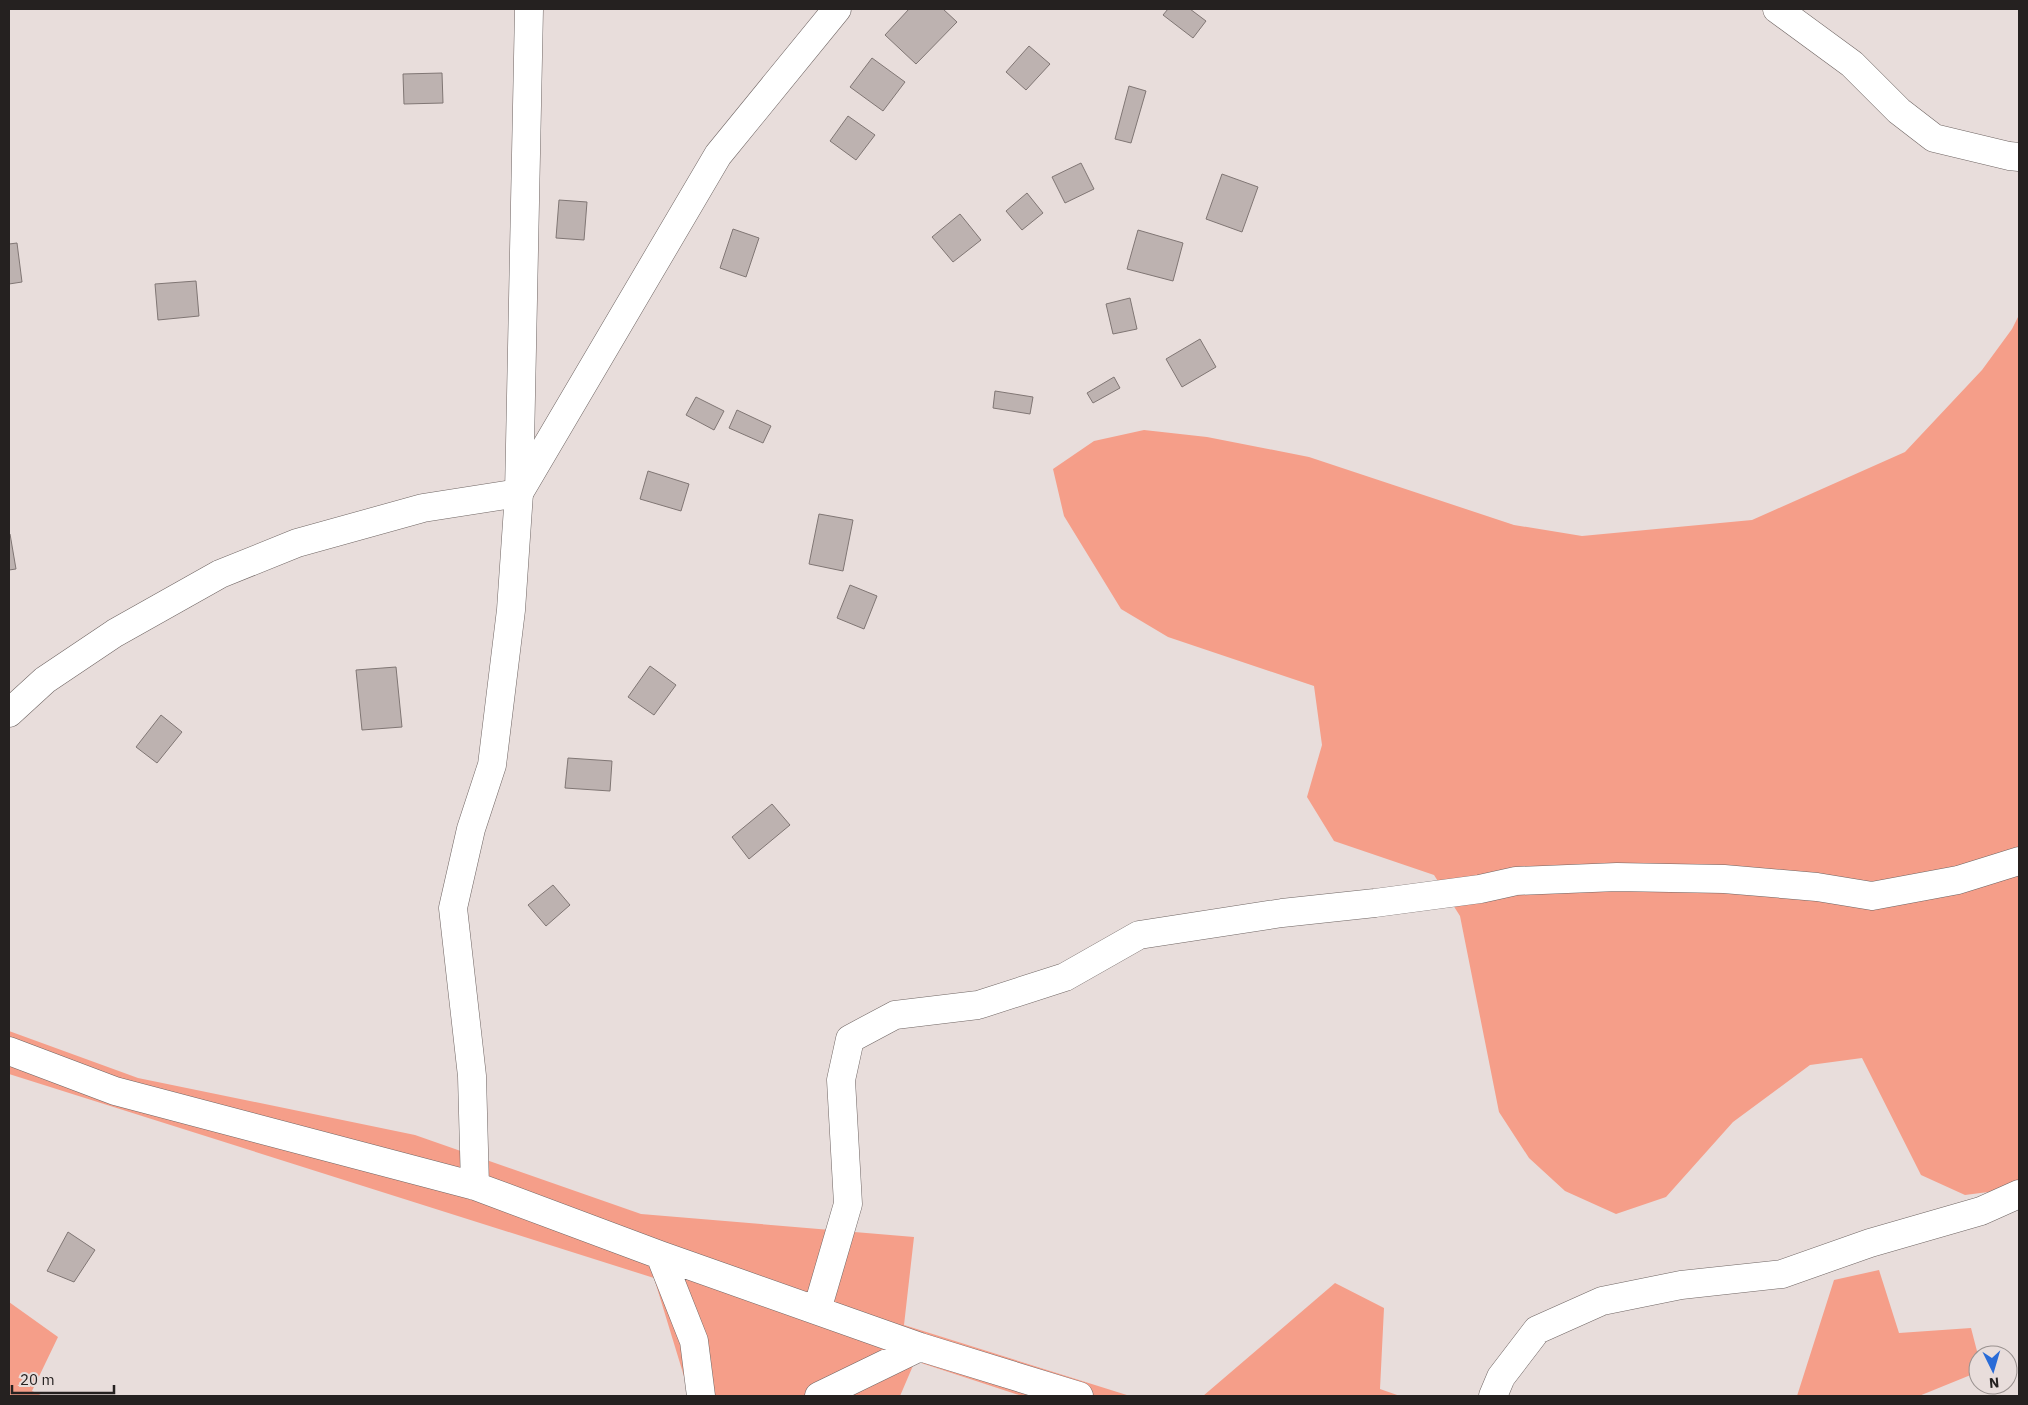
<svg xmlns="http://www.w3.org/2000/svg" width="2028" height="1405" font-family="'IBM Plex Sans',sans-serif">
  <rect width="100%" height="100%" fill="#e8dddb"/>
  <path fill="#f59e89" d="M2019,315V1188L1965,1195L1921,1175L1862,1058L1810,1065L1733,1122L1666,1197L1616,1214L1565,1191L1529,1158L1499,1112L1460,916L1434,875L1334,841L1307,797L1322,745L1314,686L1168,637L1121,609L1064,516L1053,469L1094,441L1144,430L1207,437L1309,457L1514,525L1582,536L1752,520L1905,452L1982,370L2012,329Z
    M9,1031L138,1078L415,1135L641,1214L914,1237L904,1325L1130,1396H1022L915,1361L900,1396H690L654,1278L9,1074Z
    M1879,1270L1899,1333L1971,1328L1978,1355V1372L1919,1396H1797L1834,1280Z
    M1335,1283L1384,1308L1380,1389L1400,1396H1203Z
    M9,1302L58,1337L32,1391L43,1396H9Z"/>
  <path fill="#bdb2b0" stroke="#807674" d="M909,9H943L957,22L916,64L885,35Z
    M1168,9H1190L1206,21L1193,38L1163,15Z
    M1029,46L1050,64L1026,90L1006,72Z
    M872,58L905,82L883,111L850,87Z
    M442,73L443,103L404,104L403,74Z
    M1129,86L1146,91L1131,143L1115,139Z
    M848,116L875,135L856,160L830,141Z
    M1081,163L1094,189L1065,203L1052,177Z
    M1222,174L1258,187L1242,232L1206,219Z
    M1027,193L1043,213L1022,230L1006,211Z
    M559,200L587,202L584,240L556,238Z
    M960,214L981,240L953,262L932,237Z
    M733,229L759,238L746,277L720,268Z
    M1138,230L1183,243L1173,281L1127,269Z
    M17,243L22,282L9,284V244Z
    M196,281L199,316L158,320L155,284Z
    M1130,298L1137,329L1113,334L1106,304Z
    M1200,339L1216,367L1182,387L1166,359Z
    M1114,377L1120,388L1093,403L1087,393Z
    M995,391L1033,397L1030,414L993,408Z
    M696,397L724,411L714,430L686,415Z
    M737,410L771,426L763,443L729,428Z
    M648,471L689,484L681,511L640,499Z
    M819,514L853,520L843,571L809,564Z
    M9,534H10L16,569L9,570Z
    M850,585L877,596L864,629L837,618Z
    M650,666L676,685L654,715L628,697Z
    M396,667L402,727L362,730L356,670Z
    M161,715L182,732L157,763L136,747Z
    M568,758L612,761L610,791L565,788Z
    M772,804L790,825L749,859L732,837Z
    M553,885L570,905L546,926L528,905Z
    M68,1232L95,1250L74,1282L47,1271Z"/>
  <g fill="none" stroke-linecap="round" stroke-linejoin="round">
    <g stroke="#6f6563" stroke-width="29">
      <path id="minor" d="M1777,9L1852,64L1899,111L1934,138L2009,156L2019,157
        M9,1051L115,1091L475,1186L660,1255L920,1347L1079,1396
        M475,1186L472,1076L453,908L471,829L492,765L511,610L519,493L529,9
        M660,1255L694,1341L701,1396
        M817,1310L848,1204L841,1080L850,1039L895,1015L978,1005L1065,977L1139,935L1282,913L1375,903L1480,889L1516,881L1617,877L1724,879L1817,887L1872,896L1958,880L2019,861
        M819,1396L920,1347
        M1493,1396L1501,1377L1537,1330L1602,1301L1681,1285L1782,1274L1870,1243L1981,1211L2019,1194"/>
    </g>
    <g stroke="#6f6563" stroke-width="29">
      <path id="tertiary" d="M9,713L45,680L115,633L220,574L297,543L423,508L519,493L718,155L837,9"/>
    </g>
    <use href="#minor" stroke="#fff" stroke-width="28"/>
    <use href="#tertiary" stroke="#fff" stroke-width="28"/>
  </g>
  <rect width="2028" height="1405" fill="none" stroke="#252120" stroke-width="20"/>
  <g transform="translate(1993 1370) rotate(175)"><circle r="24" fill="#e8dddb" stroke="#9a9290"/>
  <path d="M0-4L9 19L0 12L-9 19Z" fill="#296bd7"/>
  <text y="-8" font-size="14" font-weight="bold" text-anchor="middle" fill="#252120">N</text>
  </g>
  <path d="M12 1385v8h102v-8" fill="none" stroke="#252120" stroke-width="2.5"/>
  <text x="20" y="1385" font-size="15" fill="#252120" stroke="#e8dddb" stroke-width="4" paint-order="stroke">20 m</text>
</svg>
